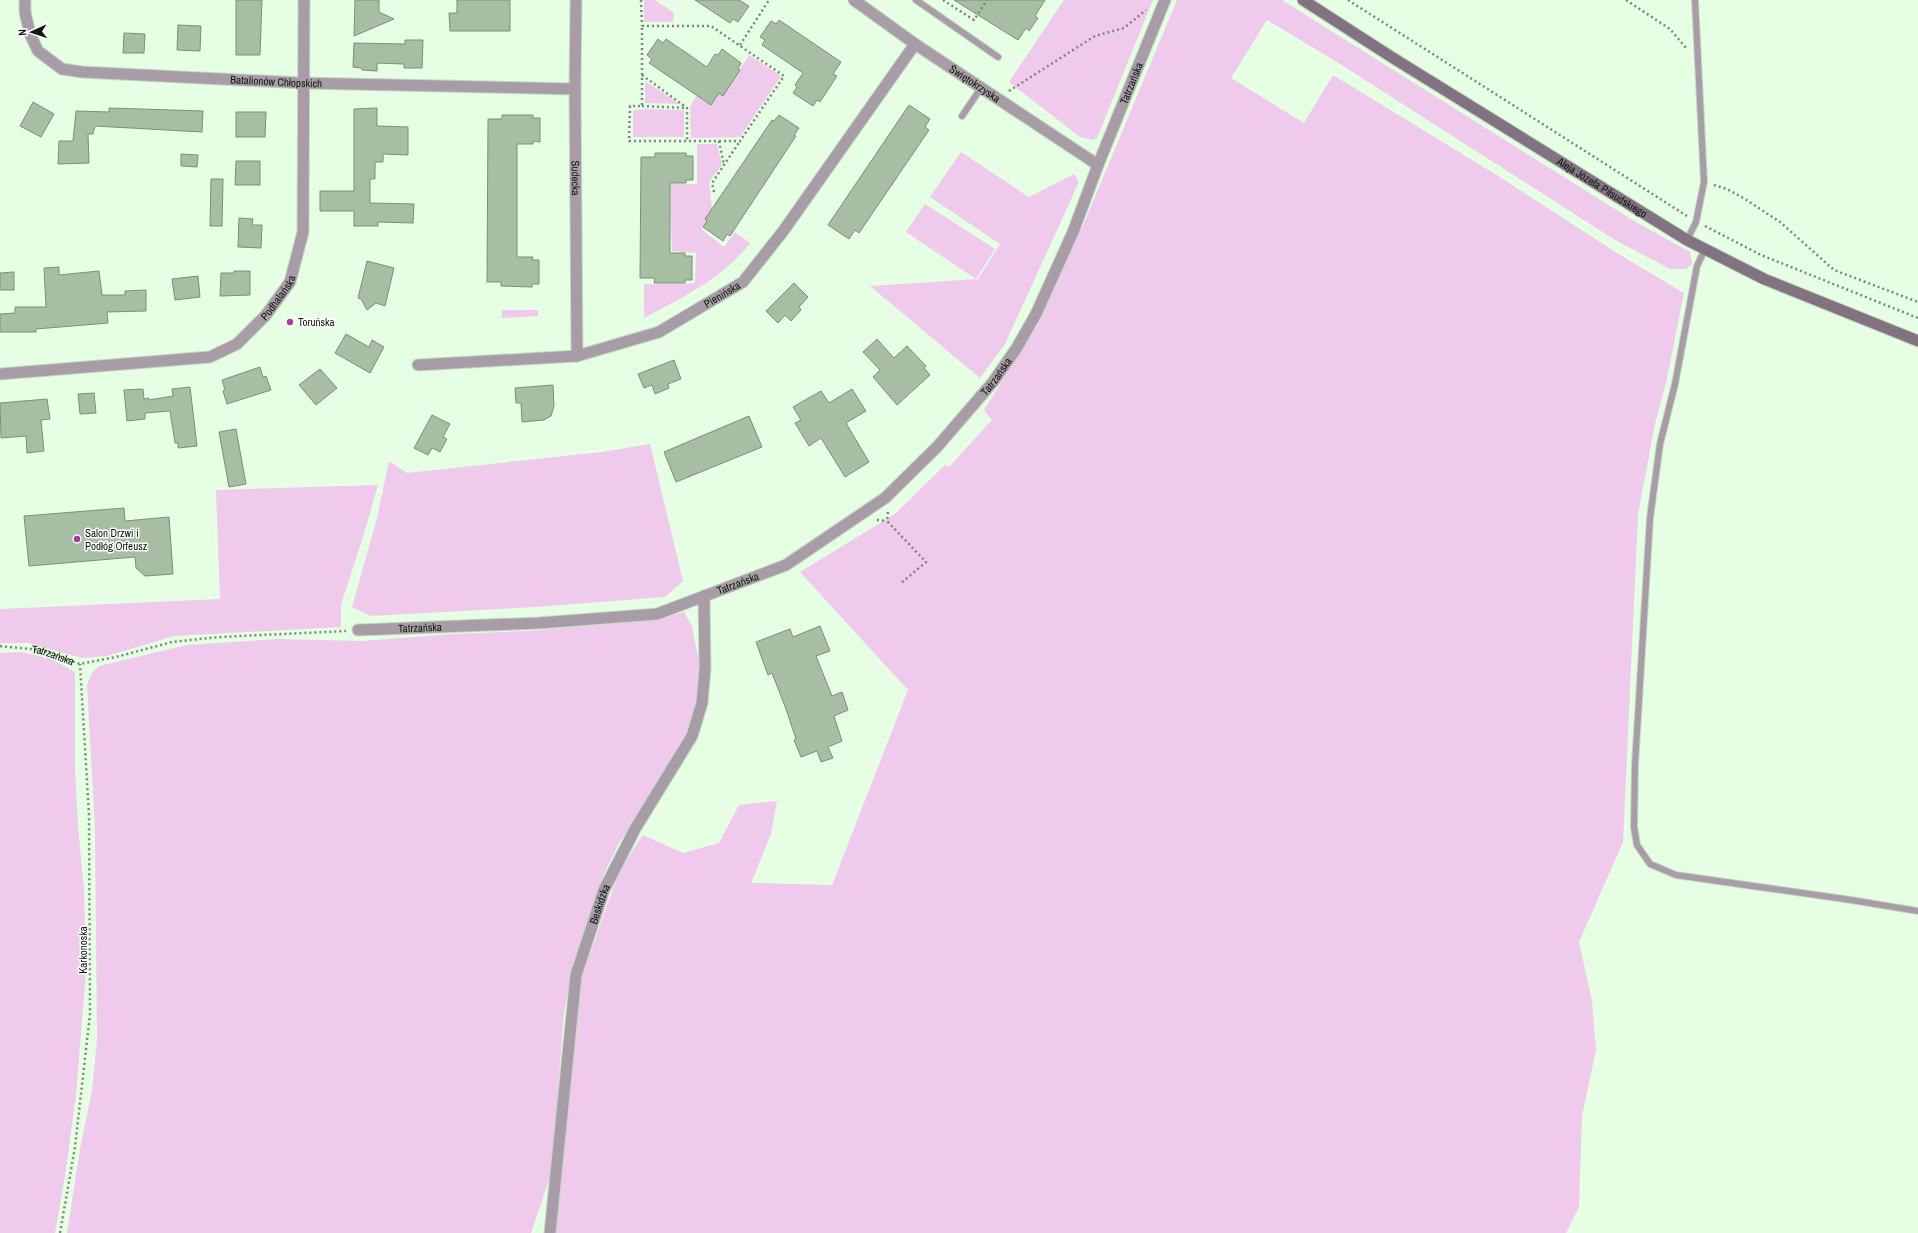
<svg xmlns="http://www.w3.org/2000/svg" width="1918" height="1233" font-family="'Archivo Narrow',sans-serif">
  <rect width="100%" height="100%" fill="#e6fee4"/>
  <path fill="#efcaec" d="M644,0H655L674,13L673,22H644Z
    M1064,0H1153L1097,138L1092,140L1080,137L1009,82Z
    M1177,0H1282L1634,221L1690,252L1692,264L1686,269H1670L1615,240L1340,64L1267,20L1231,78L1304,123L1333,75L1495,174L1617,253L1684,293L1666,383L1655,424L1638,514L1623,842L1579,942L1592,1001L1596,1050L1582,1116L1579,1207L1566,1233H556L573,1059L576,1038L581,979L620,869L643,835L683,853L719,843L739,805L777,801L771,834L751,883L832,885L908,690L800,572L895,514L945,465L949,467L992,420L984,410L1037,326L1085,221Z
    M749,55L781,76L740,137L691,138L690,107L697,95L711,105L719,93L723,96Z
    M645,81L680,104L645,103Z
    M651,109L684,110V137H633V110Z
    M697,144H717L722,165L709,182L712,209L705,219L707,221L701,229L724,247L735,232L750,243C722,279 683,297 644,318V284H684L695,283L696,253L672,251L670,184H697Z
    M961,152L1029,197L1074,174L1079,182L1005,344L980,378L870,286L978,279L1000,244L930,197Z
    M925,204L995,249L976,279L906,232Z
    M502,310H538V316L502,318Z
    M650,444L683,581L665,597L536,607L370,616L352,607L377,518L389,461L407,473L602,452Z
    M378,485L363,537L341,604V627L174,636L107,656L82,658L28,643H0V609L220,599L216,490Z
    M684,612L692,626L699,662V682L691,724L678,756L619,843L603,876L571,978L564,1012L555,1130L549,1180L531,1233H67L80,1149L92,1090L97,1040L95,828L87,685L92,673L99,666L187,645L278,639L362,641L452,634L527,631L655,620Z
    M22,652L51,659L75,672V768L78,826L84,889L86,971L76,1095L65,1176L55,1233H0V653Z"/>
  <path fill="#a7bea5" stroke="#7a8f78" d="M236,0H262L260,55H236Z
    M355,0H379V12L394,19L354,36Z
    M457,0H510V31H450L449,13H457Z
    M695,0H739L749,6L738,22L733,19L730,23Z
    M954,0H1045L1035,16L1038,18L1029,31L1026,28L1018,40Z
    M779,20L841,62L833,74L837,76L820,102L817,100L813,106L793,93L797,87L795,85L803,73L762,45L765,40L760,37L771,21L776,24Z
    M178,25L201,26L200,51L177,50Z
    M124,33L145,34L144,53H123Z
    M658,39L663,43L666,39L707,67L715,54L718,55L722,49L741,63L738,69L740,70L723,96L719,93L711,105L649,63L652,59L647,55Z
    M405,40H423L422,68H404V64L377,63V71L362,70V68L353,67L354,43L405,44Z
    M33,102L54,114L41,137L20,126Z
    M909,105L930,119L925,127L929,130L859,233L855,230L849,239L828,225Z
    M109,108L203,111L202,132L95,126L93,134H88L89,163L58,164L59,141H73L76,111L109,112Z
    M377,108V126L408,127V155L383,154V162H375V179H370V203L414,204L413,223L378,222V226H354V211H320V191H354V109Z
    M236,112H266L265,137H236Z
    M502,115H533V118H540V142L533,141V144H517V257H533L532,260H539V284H532V287L501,286V282H487L488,119H502Z
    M779,115L799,128L794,135L796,136L730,236L727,234L723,241L703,227L707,221L705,219L772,120L774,121Z
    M655,153H686V156H693V180H686V183H670V253H685V256H692V280H685V283H654L655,278H640L641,157H655Z
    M181,154L198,155L197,167L181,166Z
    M236,161H260V185H235Z
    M211,179H223L222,226H210Z
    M239,218L253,219L252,225H262L261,248L238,247Z
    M367,261L394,268L385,306L376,303L367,310L361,299L358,298Z
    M59,267V275L99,271L102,295H125V291L146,290V311L107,312L108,323L36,329V332H0V314L15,313V307H46L44,268Z
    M234,271H250V295L220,296L221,273H234Z
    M14,272V290H0V273Z
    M198,276L200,297L175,300L172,279Z
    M794,283L808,297L799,307L801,310L791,321L785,315L778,323L766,311Z
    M346,334L369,347L372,340L384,347L370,373L335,353Z
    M877,339L894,358L907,346L926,366L924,368L930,375L897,405L873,377L880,370L863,352Z
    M674,360L681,379L668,384L669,388L655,394L652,385L644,388L638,374Z
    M260,367L263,377L266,376L271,390L227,404L223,391L225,390L222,380Z
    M320,369L337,388L316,405L299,385Z
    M553,385L554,406L551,416L544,420L522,422L521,403H516L515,388Z
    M190,387L197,446L178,448V443H175L170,411L145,413V419L127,421L124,390L143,389L144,399L149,398V400L173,396L172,389Z
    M852,389L866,411L846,423L869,462L845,477L821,438L809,446L795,423L801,420L793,407L821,391L829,403Z
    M94,393L96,413L80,414L78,394Z
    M47,399L50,419L41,420L44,451L27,453L26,436L1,438L0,403Z
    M432,415L450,424L443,437L447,439L440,452L432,448L428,455L414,448Z
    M749,416L762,447L676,482L664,452Z
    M236,429L246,484L229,487L219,432Z
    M124,508L125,521L169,517L173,574L145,576L136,568L135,557L29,566L24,516Z
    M820,626L830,651L816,656L832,696L842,692L848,710L834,716L842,741L828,747L833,758L821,762L817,751L801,757L794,740L796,739L786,709L772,673L768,675L756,642L790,629L793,637Z"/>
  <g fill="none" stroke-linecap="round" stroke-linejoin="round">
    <g stroke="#c4d9c2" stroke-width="8">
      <path id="service" d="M916,0L998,57
        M962,116L981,88
        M1687,240L1696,222L1704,182L1695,0
        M1705,249L1697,266L1675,384L1660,444L1650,518L1635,765L1634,827L1637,845L1650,864L1676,875L1851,900L1918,911"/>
    </g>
    <g stroke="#c4d9c2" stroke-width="13">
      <g id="minor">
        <path id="s2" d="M25,0V12L30,34L38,51L62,69L82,72L303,83L575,89"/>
        <path id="s3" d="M576,0L575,89L577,356"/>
        <path id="s4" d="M854,0L915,44L1098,165"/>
        <path id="s5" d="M418,365L577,356L659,332L743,282L784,230L915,44"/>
        <path id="s6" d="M0,374L210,357L237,344L266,315L290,282L303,232L304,0"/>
        <path id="s7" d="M358,630L539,623L657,614L786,565L885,498L937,447L993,382L1016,349L1036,314L1073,232L1098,165L1165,0"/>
        <path id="s8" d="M550,1233L576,975L604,890L635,829L692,736L702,703L705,669L704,596"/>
      </g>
    </g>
    <g stroke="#c4d9c2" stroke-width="13">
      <g id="secondary">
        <path id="s9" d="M1303,0L1393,58L1687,240L1764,279L1918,341"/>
      </g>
    </g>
    <g stroke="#798877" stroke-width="2.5" stroke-dasharray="2 3" stroke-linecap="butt">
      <path d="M641,0L642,26"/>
      <path d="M943,0L974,20L987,0"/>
      <path d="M1348,0L1687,216"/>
      <path d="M1626,0L1670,29L1686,48"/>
      <path d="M642,26H711L784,76L740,141H629L630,106H642Z"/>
      <path d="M740,45L769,0"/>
      <path d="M642,75L687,108V140"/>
      <path d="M1009,91L1095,36L1124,28L1146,10"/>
      <path d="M642,106L687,108"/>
      <path d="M719,141L724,165"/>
      <path d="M1714,185L1727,189L1745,199L1780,222L1834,270L1918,302"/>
      <path d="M714,192L712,183L740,141"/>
      <path d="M1705,226L1761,255L1918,318"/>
      <path d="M888,512L887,521L926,562L900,584"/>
      <path d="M877,520L887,521"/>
      <path id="s1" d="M0,646L41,650L80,664L116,657L172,642L219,637L346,631"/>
      <path d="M60,1233L75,1147L90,1014L89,815L80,664"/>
    </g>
    <use href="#service" stroke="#a89da7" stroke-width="6"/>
    <use href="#minor" stroke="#a89da7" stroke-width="11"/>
    <use href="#secondary" stroke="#837382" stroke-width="11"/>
  </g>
  <g fill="#a33da1" stroke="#fff" stroke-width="1.5">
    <circle cx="290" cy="322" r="4"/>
    <circle cx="77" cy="539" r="4"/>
  </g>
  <g text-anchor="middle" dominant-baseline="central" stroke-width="3" stroke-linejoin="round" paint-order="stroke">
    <g font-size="11" fill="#0f170e" stroke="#fff">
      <text stroke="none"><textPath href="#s2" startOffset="298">Batalionów Chłopskich</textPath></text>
      <text stroke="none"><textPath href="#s7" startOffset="1046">Tatrzańska</textPath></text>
      <text stroke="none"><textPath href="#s4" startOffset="147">Świętokrzyska</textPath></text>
      <text stroke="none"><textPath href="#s3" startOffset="178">Sudecka</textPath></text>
      <text stroke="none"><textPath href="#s9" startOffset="353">Aleja Józefa Piłsudskiego</textPath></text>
      <text stroke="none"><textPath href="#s5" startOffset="318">Pienińska</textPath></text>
      <text stroke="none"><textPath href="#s6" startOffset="303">Podhalańska</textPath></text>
      <text stroke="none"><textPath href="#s7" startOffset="722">Tatrzańska</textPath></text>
      <text stroke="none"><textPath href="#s7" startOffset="386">Tatrzańska</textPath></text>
      <text stroke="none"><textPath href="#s7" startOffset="62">Tatrzańska</textPath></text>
      <text stroke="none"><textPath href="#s1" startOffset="54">Tatrzańska</textPath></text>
      <text stroke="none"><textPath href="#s8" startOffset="334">Beskidzka</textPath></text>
      <text transform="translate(83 950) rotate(-90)">Karkonoska</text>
    </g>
    <g font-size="11" fill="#0f170e" stroke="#fff" text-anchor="start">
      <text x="298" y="322">Toruńska</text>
      <text x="85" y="533">Salon Drzwi i<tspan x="85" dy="13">Podłóg Orfeusz</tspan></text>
    </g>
  </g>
  <g transform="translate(32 32) rotate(267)" stroke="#ffffff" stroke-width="3" paint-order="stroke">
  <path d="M0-3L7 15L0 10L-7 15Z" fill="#0f170e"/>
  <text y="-6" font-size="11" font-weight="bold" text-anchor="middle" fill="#0f170e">N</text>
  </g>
</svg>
